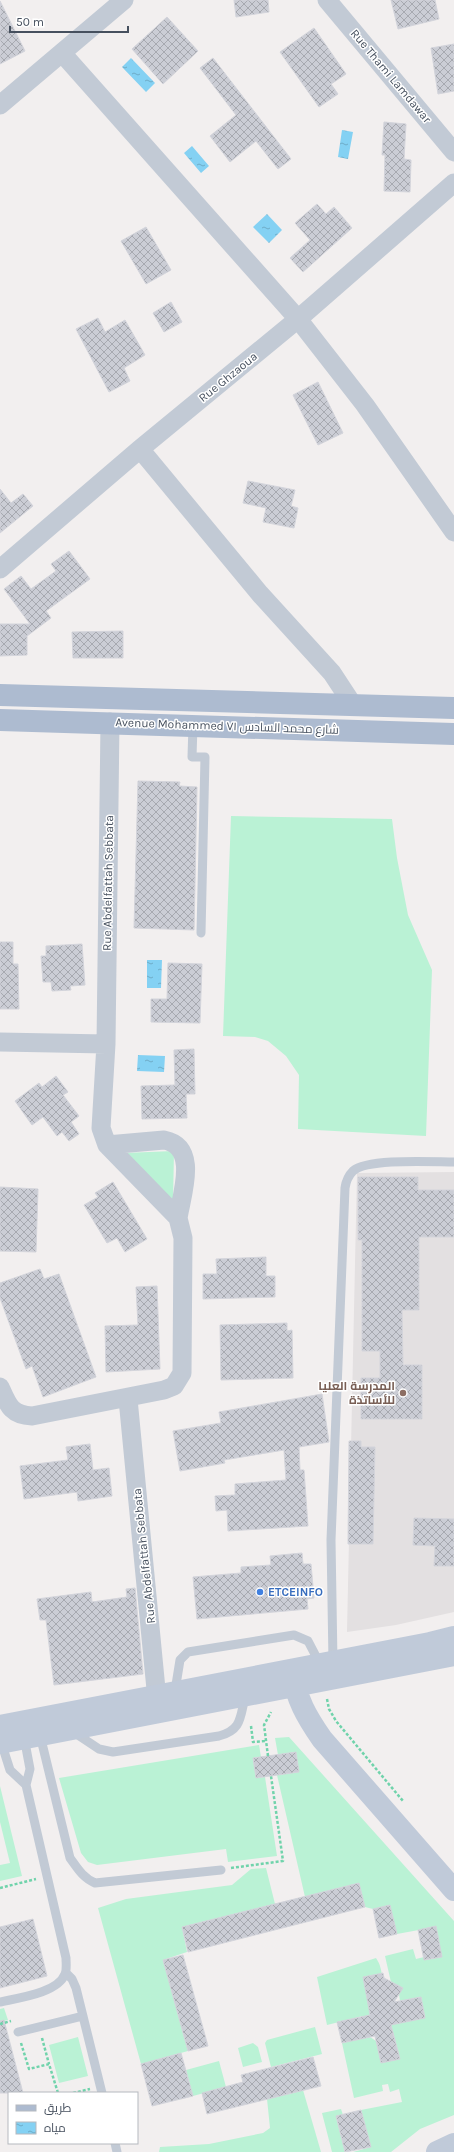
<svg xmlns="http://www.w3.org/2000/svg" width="454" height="2152" font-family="Karla,Cairo,sans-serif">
  <defs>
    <pattern id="water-ripples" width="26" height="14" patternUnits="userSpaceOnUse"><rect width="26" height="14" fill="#84d1f3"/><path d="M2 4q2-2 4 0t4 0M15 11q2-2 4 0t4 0" fill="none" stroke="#6eacc8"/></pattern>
    <pattern id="building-cross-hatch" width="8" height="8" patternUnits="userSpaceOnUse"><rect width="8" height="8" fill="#cbcdd5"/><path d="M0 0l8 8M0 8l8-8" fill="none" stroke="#a7a9b0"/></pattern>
  </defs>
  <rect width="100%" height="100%" fill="#f2efef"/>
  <path fill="#e3e0e1" d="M454,1172V1612L396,1625L347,1632L357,1173Z"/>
  <path fill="#baf2d5" d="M231,816L392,819L397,858L408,915L432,970L426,1136L298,1129L299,1075L286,1056L268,1041L255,1037L223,1036Z
    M174,1151L173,1202L124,1153Z
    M289,1737L454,1921V2115L420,2129L391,2152H353L371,2147L361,2110L402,2102L399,2089L390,2092L388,2084L382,2085L383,2091L354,2098L342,2043L370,2037L376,2041L381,2063L400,2059L393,2032L387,2033L389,2019L425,2018L421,1997L400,2001L399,1994L403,1988L397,1985L393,1991L385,1956L413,1949L416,1959L424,1957L425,1960L441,1957L435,1927L397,1934L390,1906L373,1909L365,1907L359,1883L305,1897L277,1775L299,1772L296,1753L278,1755L275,1738Z
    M259,1745L261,1757L253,1758L256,1778L265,1777L277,1856L228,1862L226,1849L97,1865L88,1862L81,1853L59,1778Z
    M0,1786L22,1876L0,1881V1865L10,1863L0,1822Z
    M266,1868L275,1904L182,1927L187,1952L163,1960L188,2051L141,2064L98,1908L126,1899L232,1885L251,1869Z
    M376,1958C387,1974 380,1993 376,2012L365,2021L363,2016L327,2025L317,1977Z
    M4,2008L8,2020L0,2022V2009Z
    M315,2027L322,2054L271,2067L265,2043L267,2040Z
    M78,2037L88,2076L59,2083L49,2045Z
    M253,2043L258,2047L262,2062L243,2067L238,2048Z
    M219,2061L226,2087L193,2096L186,2070Z
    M303,2090L321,2152H159L160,2147L209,2144L263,2133L270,2128L267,2099Z
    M341,2109L343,2115L336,2117L345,2152H332L322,2113Z"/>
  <path fill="url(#water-ripples)" d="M131,58L155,83L146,92L122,67Z
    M342,130L353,132L348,159L338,157Z
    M192,146L209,166L201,173L184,153Z
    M267,214L282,230L269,243L253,227Z
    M147,960H162L161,988H147Z
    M138,1055L165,1056L164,1072L137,1071Z"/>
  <path fill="url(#building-cross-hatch)" stroke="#d3d4db" d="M234,0H268L269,12L236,17Z
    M391,0H435L439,19L398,29Z
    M0,1L25,51L0,64Z
    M167,17L198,51L163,84L132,49Z
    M314,28L346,74L331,84L338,94L319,107L280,52Z
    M454,44V91L438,94L431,48Z
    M213,58L291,159L278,169L256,141L230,162L210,136L236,115L200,68Z
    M384,122L406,124L404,159L411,160L410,192L384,191L385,155H382Z
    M317,204L326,214L334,207L352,228L303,272L290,258L310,240L295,223Z
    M146,227L171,270L146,284L121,241Z
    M171,302L182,322L164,332L153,313Z
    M98,318L105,332L125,320L145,355L124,368L130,381L109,392L76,329Z
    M318,382L343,433L318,445L293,395Z
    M248,481L295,490L291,506L298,508L294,528L263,522L266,508L243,503Z
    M0,489L11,503L23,494L33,506L0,533Z
    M69,551L90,579L46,611L51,618L27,636V655L0,656V624H30L4,589L21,576L31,589L56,571L51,564Z
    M123,631V658H73L72,632Z
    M138,781L180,782L179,786L197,787L194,930L134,928Z
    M0,942H13V964H18L19,1009H0Z
    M82,944L85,985L70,986L71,990L52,991L51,982H43L41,956H46V946Z
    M168,963L202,964L200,1023L151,1022V999H167Z
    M194,1049L195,1094H186L187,1118L142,1119L141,1086L175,1085L174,1050Z
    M56,1076L68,1092L63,1095L79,1116L71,1122L79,1134L69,1141L62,1132L57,1136L43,1117L32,1125L15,1101L39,1083L42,1087Z
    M358,1177H418V1190H454V1237H419V1310H402L403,1365H422V1419H361V1378H380V1351H362V1240H358Z
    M113,1182L147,1239L125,1252L117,1238L107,1243L84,1205L98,1197L95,1193Z
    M0,1187L38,1189L36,1252L0,1251Z
    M266,1257V1276H275V1297L203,1299V1274H217L216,1259Z
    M40,1269L44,1279L59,1274L96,1377L43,1397L32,1366L26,1369L0,1298V1283Z
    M157,1286L160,1369L106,1372L105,1326L138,1325L136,1287Z
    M287,1323V1331L292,1330L293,1378L221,1380L220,1325Z
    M322,1394L329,1442L299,1447L300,1470H304L308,1526L228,1531L227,1510L216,1511L215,1496L235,1495V1484L286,1480L284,1450L224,1460L225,1463L180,1471L173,1431L221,1423L219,1412Z
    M349,1441H361V1447H375L373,1544H348Z
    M90,1444L93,1470L109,1468L112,1496L78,1501L77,1492L24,1499L20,1466L68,1460L66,1447Z
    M414,1518L454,1519V1566H434L435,1546L413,1545Z
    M302,1553L303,1564H311L314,1598L307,1599L308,1609L197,1619L193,1577L241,1573V1567L271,1565L270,1556Z
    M135,1588L143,1674L54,1685L46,1620H40L37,1599L91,1592L92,1602L127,1597L126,1589Z
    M296,1752L299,1772L256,1778L253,1758Z
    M359,1883L365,1907L188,1952L182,1927Z
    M390,1905L397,1934L379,1938L373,1909Z
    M33,1919L47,1976L0,1988V1927Z
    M436,1926L442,1957L424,1960L418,1930Z
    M183,1955L208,2046L188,2051L163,1960Z
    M383,1973L384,1978L403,1988L394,2002L421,1997L425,2018L391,2025L400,2059L381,2063L375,2036L342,2043L337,2022L370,2015L363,1977Z
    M4,2020L23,2093H0V2021Z
    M181,2053L193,2096L152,2106L141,2064Z
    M313,2057L321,2086L207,2114L202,2093L243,2082L241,2075Z
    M361,2110L371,2147L345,2152L336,2116Z"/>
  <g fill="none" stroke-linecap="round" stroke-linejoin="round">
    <path stroke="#70d3ab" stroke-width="2.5" stroke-dasharray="3 2" stroke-linecap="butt" d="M327,1699L329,1709L336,1721L403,1801
      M251,1726L253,1742L266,1741
      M268,1756L264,1725L271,1712
      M231,1868L283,1861L271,1776
      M0,1888L36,1879
      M0,2024L11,2021
      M42,2038L49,2064
      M21,2043L29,2069L49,2064L58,2093
      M73,2093L90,2089"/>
    <path stroke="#c2cad5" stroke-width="9" d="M193,725L192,757H205L201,933
      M333,1662L331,1540L345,1188C346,1181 348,1176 353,1171C368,1158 433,1162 454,1162
      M175,1691L180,1660L188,1652L294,1635L308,1641L320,1664
      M72,1731L99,1749L113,1752L219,1736C242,1730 240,1717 245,1697
      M40,1735L70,1858C78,1869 83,1878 95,1883L221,1870
      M1,1742L10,1770L26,1785
      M66,1973L72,1979L76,1988L102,2093
      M0,2002C18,1998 58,1993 65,1974C67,1970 66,1963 66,1958L26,1785L30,1769L24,1737
      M18,2032L83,2016
      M115,2143L117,2152"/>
    <path stroke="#c2cad5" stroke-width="19" d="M327,0L454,152
      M62,53L298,319L365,405L454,532
      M0,105L124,0
      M140,449L260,594L332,673L353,705
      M0,569L140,449L298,319L454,183
      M0,1042L106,1044
      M107,1145L164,1140C199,1147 182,1193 178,1218
      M0,1387C8,1405 11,1415 32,1416L164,1390L174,1386L182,1373L183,1238L178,1218L107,1145L101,1128L106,1044L110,722
      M128,1399L158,1710"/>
    <path stroke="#c0cad9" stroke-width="22" d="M292,1672C297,1700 306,1716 322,1739L454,1890
      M0,1726L430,1643L454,1637
      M0,1743L454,1655
      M437,2152L454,2144"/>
    <path stroke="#adbbd0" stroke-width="22" d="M0,695L454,708
      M0,720L454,734"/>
  </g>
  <circle fill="#8d6e63" stroke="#fff" stroke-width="1.5" cx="403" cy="1393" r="4"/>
  <circle fill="#3f7fe0" stroke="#fff" stroke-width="1.5" cx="260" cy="1592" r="4"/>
  <g text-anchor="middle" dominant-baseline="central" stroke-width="3" stroke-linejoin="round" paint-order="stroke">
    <g font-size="12" fill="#46505e" stroke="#fff">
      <text transform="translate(391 76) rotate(50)">Rue Thami Lamdawar</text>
      <text transform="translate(228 377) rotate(-39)">Rue Ghzaoua</text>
      <text transform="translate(227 726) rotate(2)">Avenue Mohammed VI شارع محمد السادس</text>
      <text transform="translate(108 883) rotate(-89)">Rue Abdelfattah Sebbata</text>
      <text transform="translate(144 1556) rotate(-96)">Rue Abdelfattah Sebbata</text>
    </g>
    <g font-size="12" font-weight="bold" fill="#785e54" stroke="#fff" text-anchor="end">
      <text x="395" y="1386">المدرسة العليا<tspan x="395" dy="14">للأساتذة</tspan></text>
    </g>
    <g font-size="12" font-weight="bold" fill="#366cbe" stroke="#fff" text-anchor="start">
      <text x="268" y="1592">ETCEINFO</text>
    </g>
  </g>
  <rect x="8" y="2092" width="130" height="52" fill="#ffffff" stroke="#b5b9bf"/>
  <rect x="16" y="2105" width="20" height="6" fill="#adbbd0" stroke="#b5b9bf"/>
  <text x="44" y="2112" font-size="12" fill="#46505e">طريق</text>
  <rect x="16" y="2122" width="20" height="12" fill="url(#water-ripples)" stroke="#b5b9bf"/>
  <text x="44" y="2132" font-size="12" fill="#46505e">مياه</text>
  <path d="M10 26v6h118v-6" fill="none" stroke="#46505e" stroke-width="2"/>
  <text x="16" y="26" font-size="12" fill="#46505e" stroke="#ffffff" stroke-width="3" paint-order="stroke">50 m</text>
</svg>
